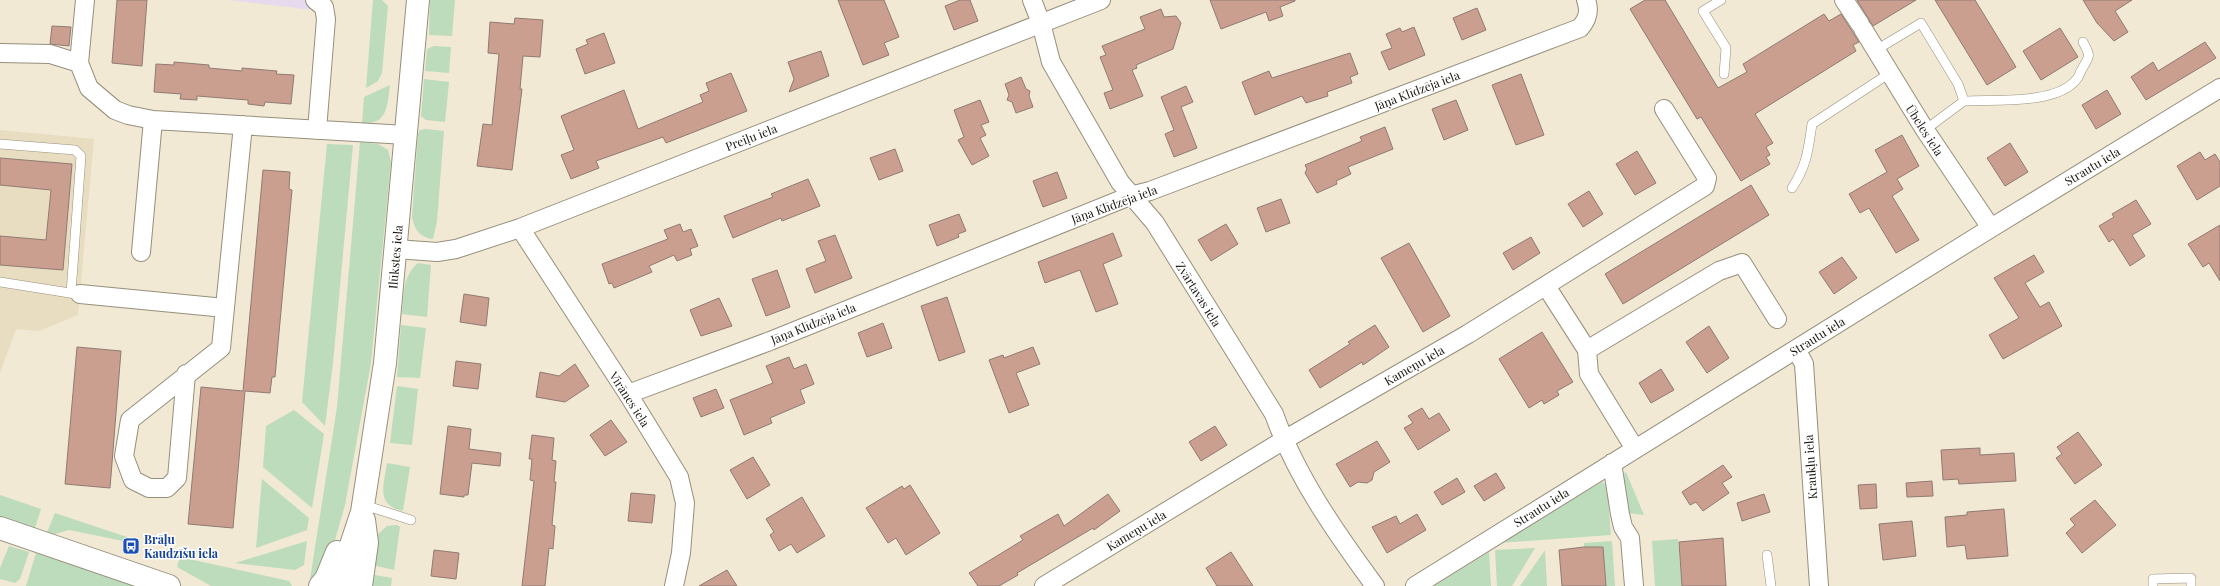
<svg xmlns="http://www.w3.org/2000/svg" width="2220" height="586" font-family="'Playfair Display',serif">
  <rect width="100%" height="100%" fill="#f1e9d4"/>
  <path fill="#e7daee" d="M229,0H314L313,10Z"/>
  <path fill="#e8ddc1" d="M0,130L94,139L78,315L39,331L16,329L0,373Z"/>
  <path fill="#bddcbc" d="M373,0H382L388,6L382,73L378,81L366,88Z
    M430,0H455L452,36L429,35Z
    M434,46L451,47L449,73L425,71L427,49Z
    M424,79L449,82L445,122L426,120L421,116Z
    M390,85C387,106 388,125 362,123L364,97Z
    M426,129L444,131L437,221L433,239C420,238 414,229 412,217L418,134L420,130Z
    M360,142L378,144L388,150L391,162L371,363L345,505L327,568L309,586L337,407Z
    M327,144L353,145L333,363L325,426L302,402Z
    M418,263L431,265L427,317L402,314C404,296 402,276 418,263Z
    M401,325L426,328L420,378L397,377Z
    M397,386L418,389L412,445L390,443Z
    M294,410L324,434L312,508L263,467L266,426Z
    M387,463L410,467L403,511C375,505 384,485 387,463Z
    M1626,472L1644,515L1628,513L1620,476Z
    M262,479L309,518L307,530L256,548Z
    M1602,482L1607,485L1611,535L1498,543Z
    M0,495L41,509L33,534L0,523Z
    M55,513L130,538L128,542L69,530L45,537Z
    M397,525L400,527L394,570L372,565L377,535L387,526Z
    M1678,539L1682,586H1655L1652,541Z
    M307,541L304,565L295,570L235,563Z
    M1612,541L1615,586H1606L1603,547H1584V543Z
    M9,546L29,552L20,579L15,583L0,579V568Z
    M1535,548L1512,586H1497L1495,550Z
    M1545,550L1547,586H1520Z
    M1489,552L1491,586H1434Z
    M36,553L135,586H26Z
    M180,557L289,581L292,586H211L177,567Z
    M369,574L392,578L391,586H367Z"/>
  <path fill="#cb9f90" stroke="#907a73" d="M117,0H147L142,66L112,63Z
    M838,0H884L899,37L884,43L889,55L863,65Z
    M960,0H970L978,21L954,30L945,6Z
    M1210,0H1295V1L1280,7L1283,16L1269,21L1266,12L1221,29Z
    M1645,0H1665L1718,88L1747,72L1743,64L1824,14L1829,21L1841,14L1859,42L1853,45L1856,51L1755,114L1773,143L1766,147L1770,155L1766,157L1770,164L1741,181L1701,117L1697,119L1630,9Z
    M1857,0H1916L1873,26Z
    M1935,0H1975L2016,67L1987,85Z
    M2083,0H2132L2115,11L2128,32L2114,41L2097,23Z
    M1477,8L1486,30L1462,40L1453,18Z
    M1161,9L1164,17L1176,16L1181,23L1173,49L1136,65L1137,68L1132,70L1143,96L1110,109L1104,93L1113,90L1100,57L1106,55L1102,46L1145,29L1140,17Z
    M515,18L543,20L540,57L523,56L520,89H522L512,170L477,166L483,124L492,125L499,54L488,53L490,22L514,24Z
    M52,26L71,27L69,46L50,44Z
    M1414,27L1425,55L1389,70L1381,52L1392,48L1386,34L1400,28L1402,32Z
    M2060,28L2078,57L2041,80L2023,51Z
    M604,33L615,63L585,74L576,49L588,44L586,40Z
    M2205,42L2216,58L2146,100L2131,77L2153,62L2158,71Z
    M821,51L829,76L789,92L794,79L788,62Z
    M1350,53L1358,74L1350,77L1352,83L1327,92L1328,96L1306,103L1302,96L1255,115L1242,82L1269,71L1272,78Z
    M174,62L209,65V68L242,71V68L277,71L276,74L294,75L291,104L265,102L264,106L248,104V100L197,96V100L180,99L181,94L154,92L156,64L174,65Z
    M731,73L747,111L666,143L663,137L596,161L599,168L571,179L561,155L574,150L561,116L624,90L638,129L703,102L700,95L709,91L706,83Z
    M1521,74L1544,135L1516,145L1492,85Z
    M1021,77L1026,89L1030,91L1029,96L1033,107L1016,113L1012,102L1007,100L1009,95L1005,84Z
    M1186,86L1193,102L1181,107L1197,148L1174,157L1165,134L1174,130L1161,97Z
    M2107,90L2121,114L2096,129L2082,105Z
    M980,100L989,122L981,125L986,135L980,138L989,156L972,165L958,140L964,137L954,110Z
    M1456,100L1468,130L1444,140L1432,109Z
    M1385,127L1393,149L1348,167L1351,174L1336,181L1337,184L1317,193L1305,173L1307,169L1305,165L1362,141L1360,137Z
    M1902,135L1919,166L1897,179L1903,189L1892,196L1919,240L1896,253L1869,208L1860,213L1849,194L1887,172L1875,150Z
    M2010,143L2028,172L2005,186L1987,158Z
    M895,149L903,171L879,180L870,158Z
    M1637,151L1656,183L1635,195L1616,164Z
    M2200,152L2205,160L2215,154L2220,162V186L2197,200L2177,166Z
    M0,158L72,164L63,270L0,265V236L46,240L51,190L0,185Z
    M263,170L290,172L289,189L292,190L275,377H272L270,393L245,391L233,528L188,524L201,387L243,391Z
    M1057,172L1067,198L1043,207L1033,181Z
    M808,179L820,206L782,221L781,218L733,238L724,216L773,197L771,194Z
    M1751,185L1769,215L1623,304L1605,274Z
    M1589,191L1603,214L1583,227L1568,204Z
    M1281,199L1290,223L1266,232L1257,208Z
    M2136,200L2151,224L2132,235L2145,256L2130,266L2113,239L2109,242L2099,226L2114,217L2112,214Z
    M959,214L966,231L958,234L959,237L937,246L929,225Z
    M680,224L683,232L691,229L698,246L690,249L692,255L677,261L674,255L649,266L652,272L614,288L612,283L609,284L602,264L668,239L664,230Z
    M1226,224L1238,244L1211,261L1198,240Z
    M2220,225V281L2209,263L2203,267L2188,244Z
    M1113,233L1122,256L1103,264L1118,304L1096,312L1080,270L1045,283L1038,262Z
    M835,235L852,278L815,293L806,269L826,261L818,241Z
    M1531,237L1540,253L1513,270L1503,253Z
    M1409,243L1450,316L1423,332L1381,258Z
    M2034,255L2044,272L2025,283L2040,307L2049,302L2062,326L2003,359L1989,335L2019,318L1994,278Z
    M1842,257L1857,278L1834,294L1819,272Z
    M777,270L790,307L766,316L752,279Z
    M464,294L489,298L486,326L460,322Z
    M947,297L965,352L939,361L921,306Z
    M719,298L732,326L701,336L690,310Z
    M883,323L892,348L867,357L858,333Z
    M1375,325L1389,347L1363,365L1362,362L1320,388L1309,370L1350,344L1348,342Z
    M1709,326L1729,358L1707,373L1686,342Z
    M1542,332L1573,382L1557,391L1559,395L1544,404L1542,400L1529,408L1499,359Z
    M77,347L121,351L110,488L65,484Z
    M1033,347L1040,364L1016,373L1029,405L1009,413L989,360L1003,355L1004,358Z
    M789,357L794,369L806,364L814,384L800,390L805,403L770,418L772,423L744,435L730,400L773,383L766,366Z
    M456,361L481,364L478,389L453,386Z
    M575,364L589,386L565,402L536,397L540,372L559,376Z
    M1661,369L1674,390L1651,403L1639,383Z
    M716,389L724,408L701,417L693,398Z
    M1422,408L1429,419L1439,413L1450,430L1418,450L1404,428L1413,423L1408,416Z
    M611,420L627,442L605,456L590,435Z
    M448,426L471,429L469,449L501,453L500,466L472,463L468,495H464V497L440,494Z
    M1215,426L1227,445L1201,461L1189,442Z
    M2078,432L2102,465L2075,484L2056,458L2062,454L2057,447Z
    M532,435L554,438L552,460L556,461L554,482H556L552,525L555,526L553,549L549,548L545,586H522L534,481L530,480L532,459H529Z
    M1377,441L1390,462L1374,472L1372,480L1367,483L1358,482L1350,487L1336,464Z
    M1980,448V455L2014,453L2016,481L1959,484L1958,479L1943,480L1941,450Z
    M753,457L770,485L747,499L730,470Z
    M1723,465L1732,477L1722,483L1729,493L1703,511L1696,502L1690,505L1682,492Z
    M1496,473L1505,488L1484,501L1474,486Z
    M1457,478L1465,492L1442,505L1434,492Z
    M1932,481L1933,496L1907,497L1906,483Z
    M1876,484L1877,508L1860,509L1858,485Z
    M910,485L940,533L906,555L896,538L888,543L866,508L902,486L904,489Z
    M631,493L655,495L652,523L628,521Z
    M1108,494L1120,511L1094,530L1093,528L1017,573L1018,575L999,586H978L969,573L1023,540L1020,536L1058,514L1064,526Z
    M1764,494L1770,512L1742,521L1737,503Z
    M802,497L825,536L797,553L791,544L779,551L770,535L774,532L766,519Z
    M2095,500L2116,525L2082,553L2066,533L2075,525L2070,519Z
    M2004,509L2008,556L1967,559L1965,545L1947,547L1945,517L1967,515V512Z
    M1417,514L1426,530L1387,553L1372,527L1396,516L1400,524Z
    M1912,521L1916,556L1883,560L1879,524Z
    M1723,538L1726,586H1682L1679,542Z
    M1584,547H1603L1606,586H1562L1559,550Z
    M434,550L459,553L456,579L431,576Z
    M1231,552L1253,586H1217L1206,568Z
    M727,570L737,586H699Z"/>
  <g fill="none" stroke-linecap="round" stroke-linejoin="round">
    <g stroke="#968f7c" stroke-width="10">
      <path id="lane" d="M1721,0L1703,11L1726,48L1724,74
        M1876,50L1921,23L1958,84L1964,101L1925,130
        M1964,101C1995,99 2055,105 2076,80C2079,77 2080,72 2082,69C2090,55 2091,57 2083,42
        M0,144L75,150L81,156L71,293
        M1792,188C1807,165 1808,151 1812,124L1890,73
        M0,282L76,294
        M364,505L411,520
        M1767,555L1771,586
        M2153,586V579L2191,578V586"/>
    </g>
    <g stroke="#968f7c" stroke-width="20">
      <path id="street" d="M85,0L79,63L89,88L115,110L128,115L153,120L406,135
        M315,0L324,7L326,19L317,130
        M1032,0L1041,23L1051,62L1120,182L1155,223L1274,414C1296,476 1336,533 1375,586
        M1844,0L1860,24
        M1863,29L1925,130L1991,228
        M0,53L50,54L79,63
        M520,228L628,394L679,477L685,503L681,553L674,586
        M396,249L437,252L456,249L520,228L1101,0
        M141,252L153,120
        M1546,286L1587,350L1589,374L1635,449
        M80,294L225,308
        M1796,349L1804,364L1819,586
        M1587,350L1719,271L1742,263L1777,319
        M186,374L177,478L167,488H149L133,480L124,456L130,420L221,348L243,125
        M628,394L770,341L1130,196L1150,191L1580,28C1588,19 1590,11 1586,0
        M1612,463L1620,514L1623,527L1630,538L1634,586
        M1044,586L1284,440L1468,334L1705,186L1707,178L1664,109
        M1415,586L1991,228L2220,88"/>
    </g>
    <g stroke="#968f7c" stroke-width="24">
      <path id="secondary" d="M0,528L169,586
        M320,586L326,579L337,552
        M340,586L344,566L362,512L385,363L418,0
        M361,586L367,543L364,520"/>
    </g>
    <use href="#lane" stroke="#fff" stroke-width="9"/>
    <use href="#street" stroke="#fff" stroke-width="18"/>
    <use href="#secondary" stroke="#fff" stroke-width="22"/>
  </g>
  <defs>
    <g id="bus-square" transform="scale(0.9)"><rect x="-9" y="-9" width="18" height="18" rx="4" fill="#1a4fb4" stroke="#fff"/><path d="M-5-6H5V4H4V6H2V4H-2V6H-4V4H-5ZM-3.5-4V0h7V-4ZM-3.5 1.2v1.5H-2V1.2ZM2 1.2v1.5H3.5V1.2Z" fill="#fff"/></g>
  </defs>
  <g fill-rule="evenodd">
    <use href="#bus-square" x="131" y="546"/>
  </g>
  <g text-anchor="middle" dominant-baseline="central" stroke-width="3" stroke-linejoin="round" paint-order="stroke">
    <g font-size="12" fill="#18150e" stroke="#fff">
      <text transform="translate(1417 90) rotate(-21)">Jāņa Klīdzēja iela</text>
      <text transform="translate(1925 130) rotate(57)">Ūbeles iela</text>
      <text transform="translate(751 137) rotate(-21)">Preiļu iela</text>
      <text transform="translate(2092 166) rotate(-31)">Strautu iela</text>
      <text transform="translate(1114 204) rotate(-20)">Jāņa Klīdzēja iela</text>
      <text transform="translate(395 257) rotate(-85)">Ilūkstes iela</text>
      <text transform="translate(1199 294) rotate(58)">Zvārtavas iela</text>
      <text transform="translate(813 323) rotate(-22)">Jāņa Klīdzēja iela</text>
      <text transform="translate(1817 336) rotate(-32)">Strautu iela</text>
      <text transform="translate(1414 365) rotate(-30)">Kameņu iela</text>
      <text transform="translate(630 399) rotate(57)">Virānes iela</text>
      <text transform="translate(1810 467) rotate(-94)">Kraukļu iela</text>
      <text transform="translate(1541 507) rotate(-32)">Strautu iela</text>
      <text transform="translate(1136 530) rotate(-31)">Kameņu iela</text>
    </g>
    <g font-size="12" font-weight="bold" fill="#164399" stroke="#fff" text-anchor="start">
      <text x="144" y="539">Brāļu<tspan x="144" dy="14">Kaudzīšu iela</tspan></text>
    </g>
  </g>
</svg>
